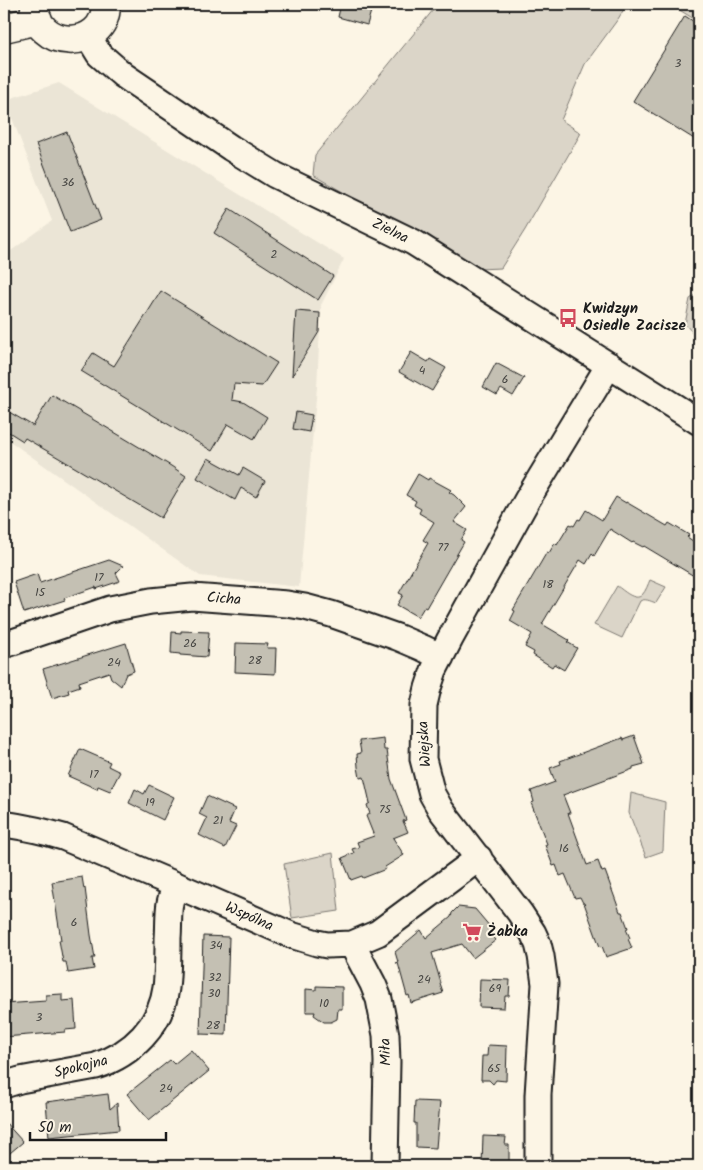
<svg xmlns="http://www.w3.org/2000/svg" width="703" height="1170" font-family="Kalam,sans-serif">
  <rect width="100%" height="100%" fill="#fcf5e5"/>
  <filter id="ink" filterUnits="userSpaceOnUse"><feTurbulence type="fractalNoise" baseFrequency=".02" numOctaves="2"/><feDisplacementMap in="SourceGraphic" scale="10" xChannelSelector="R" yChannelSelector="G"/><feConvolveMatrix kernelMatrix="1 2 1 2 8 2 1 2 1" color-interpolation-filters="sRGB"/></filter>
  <g filter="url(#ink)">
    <path fill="#ebe5d6" d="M59,83L344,259L321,305L317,387L299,587L200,576L4,437V256L52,221L5,100Z"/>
    <path fill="#dbd5c8" stroke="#7c7872" d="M438,4H523L527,7L564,6L566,4H627L618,19L585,64L561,120L581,133L525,230L501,268L478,269L313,175L315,155Z
      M674,4H699V22L673,6Z
      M699,293V340L685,324L690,299Z
      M650,580L666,587L656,603C650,601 645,598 640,601L622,638L594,625L617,586C623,590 635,602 642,595C646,591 648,584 650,580Z
      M631,793L665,802L663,851L646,857L629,813Z
      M333,853L339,911L292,918L284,864Z"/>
    <path fill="#c4c0b3" stroke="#1c1c1c" d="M341,4H373L367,25L338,17Z
      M685,16L699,25V142L633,101Z
      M67,132L101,220L70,232L36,144Z
      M229,209L333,276L318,300L214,233Z
      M161,291L277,363L262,386L234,384L232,400L243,402L267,417L254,439L228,424L212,451L81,371L93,353L114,366Z
      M296,311L320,313L319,332L292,376Z
      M411,352L428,362L430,359L446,368L432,391L399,372Z
      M496,363L524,378L513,396L501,389L497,395L483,387Z
      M52,395L171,466L186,476L161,518L25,438L23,441L4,429V409L33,426Z
      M296,412L312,415L309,432L293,429Z
      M208,458L239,475L243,468L265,481L256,497L241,488L235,500L197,478Z
      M418,474L428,480L429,478L451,490L449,492L454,495L466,507L454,522L467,530L461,540L464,542L426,608L424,607L418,617L397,605L403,595L399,593L428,543L423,540L434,522L419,513L421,509L414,505L416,501L406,495Z
      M616,497L626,503V502L667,526L669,523L689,535L687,537L699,545V579L644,546L643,547L633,542L632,543L610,529L594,556L592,554L586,564L580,560L542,624L569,640L567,642L577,648L564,670L554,664L552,667L533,655L534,652L525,647L532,634L510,621L515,611L513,610L547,552L549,553L555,543L557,545L570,524L574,526L578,519L580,520L586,510L602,520Z
      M109,560L123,566L116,573L120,581L96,589V587L64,598L65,600L24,613L14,582L37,574L40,583Z
      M181,631L209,632L207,657L180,655V654L171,653L172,632L181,633Z
      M126,643L134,671L126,674L121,686L111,678L109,672L79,682L80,686L68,690L69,693L52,698L43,669Z
      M236,643L268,644L267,648H276L275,674L235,672Z
      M634,736L644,764L633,767V769L563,795L570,813H568L587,865L598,861L602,872L605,871L620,912H622L628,928L626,929L630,938L628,939L632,948L606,957L602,946L600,947L584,903H583L580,897L575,898L565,874L560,876L556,865L553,866L545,845L547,844L531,803L534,802L531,791L555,782L550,768L561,764L560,761L622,738L623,740Z
      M383,738L384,750H387L391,779L406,820L403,821L408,832L393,838L404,855L385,867L386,869L363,878L362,876L351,880L342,858L354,853L352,849L359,847L357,842L374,836L366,816L370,814L367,805L370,803L364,777L360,778L358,767L357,754L361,753L359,741Z
      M80,749L110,762L108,766L120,772L110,791L98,786L97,789L68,776Z
      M149,785L174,797L163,820L129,803L135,789L144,794Z
      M207,796L235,809L229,823L236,826L225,848L199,835L207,818L199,814Z
      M82,877L84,889L85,888L91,935L95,958H92L94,969L68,973L66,962H63L59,940H61L52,882Z
      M458,907L475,909L491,928L488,931L496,940L473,958L462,944L432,953L441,983L440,984L443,993L411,1003L409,995L407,996L398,963H396L398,962L395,952L421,930L426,938L451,917L452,913Z
      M203,936L229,937L226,1035L200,1034Z
      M480,979L510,980L509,996H505L504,1008L479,1007Z
      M316,986L342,987V1009H338L337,1019L331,1022H324L314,1015L315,1012H306V989L316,990Z
      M62,994V1001L74,1000L76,1029L65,1030V1032L4,1037V1004L46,1001V995Z
      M488,1045L507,1046L506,1081L496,1080L493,1084L489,1080H481L482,1056H487Z
      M191,1050L209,1071L149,1120L127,1094L170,1060L174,1064Z
      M108,1094L110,1109L117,1103L119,1130L49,1137L46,1102Z
      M415,1101L440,1102L436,1148L416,1147V1123H414Z
      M4,1121L23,1142L4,1158Z
      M483,1136L506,1137L505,1145H509V1166H482Z"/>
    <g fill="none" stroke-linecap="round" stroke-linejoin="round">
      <g stroke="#1c1c1c" stroke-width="29">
        <path id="minor" d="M88,36L99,54L123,75L231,148L275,175L413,242L699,422
          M4,645L110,609L151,601L192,597L287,604L305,607L331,614L397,637L423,648L441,657
          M4,824C24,827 43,831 63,837L176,885L291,935L317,943L327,945L352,944L378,933L479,858
          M352,944L373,984L379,999L386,1035L387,1062L385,1166
          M4,1085L20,1080L96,1066C132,1054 161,1026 166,988C168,971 168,954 168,938C169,926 168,914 170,903C171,897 174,891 176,885
          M538,1166V1095L545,984L541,956L538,944L533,933L520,913L441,810L432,794L423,759L424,705L428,688L434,670L450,639L527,500L609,365"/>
      </g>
      <g stroke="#1c1c1c" stroke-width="31">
        <path id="major" d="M35,4C32,49 106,54 106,4
          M4,28L38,20"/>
      </g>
      <use href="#minor" stroke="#fcf5e5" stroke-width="25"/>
      <use href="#major" stroke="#fcf5e5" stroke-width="28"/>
    </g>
  </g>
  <defs>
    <g id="bus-bare" transform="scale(1.5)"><path d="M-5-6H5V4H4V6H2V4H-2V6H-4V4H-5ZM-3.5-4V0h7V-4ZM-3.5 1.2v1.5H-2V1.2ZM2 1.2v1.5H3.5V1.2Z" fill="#d1495b" stroke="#fcf5e5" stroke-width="2.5" paint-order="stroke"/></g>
    <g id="supermarket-bare" transform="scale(1.5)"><path d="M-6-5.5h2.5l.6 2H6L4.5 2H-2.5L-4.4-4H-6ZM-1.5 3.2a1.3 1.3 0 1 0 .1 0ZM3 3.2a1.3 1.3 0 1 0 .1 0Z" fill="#d1495b" stroke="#fcf5e5" stroke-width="2.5" paint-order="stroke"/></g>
  </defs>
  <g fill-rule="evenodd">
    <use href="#bus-bare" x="568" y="318"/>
    <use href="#supermarket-bare" x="472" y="932"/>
  </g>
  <g text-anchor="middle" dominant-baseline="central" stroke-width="4" stroke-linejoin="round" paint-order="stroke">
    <g font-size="12" fill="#464542">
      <text x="678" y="63">3</text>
      <text x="68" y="182">36</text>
      <text x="274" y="254">2</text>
      <text x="422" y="370">4</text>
      <text x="505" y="379">6</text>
      <text x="443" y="547">77</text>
      <text x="99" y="577">17</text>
      <text x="548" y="584">18</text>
      <text x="40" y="592">15</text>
      <text x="190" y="643">26</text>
      <text x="255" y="660">28</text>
      <text x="114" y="662">24</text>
      <text x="94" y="774">17</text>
      <text x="150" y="802">19</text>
      <text x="385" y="809">75</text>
      <text x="218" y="820">21</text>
      <text x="564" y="848">16</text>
      <text x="74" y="922">6</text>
      <text x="216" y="945">34</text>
      <text x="215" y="977">32</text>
      <text x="424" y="979">24</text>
      <text x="495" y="988">69</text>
      <text x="214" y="993">30</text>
      <text x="324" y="1003">10</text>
      <text x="39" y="1017">3</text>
      <text x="213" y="1025">28</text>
      <text x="494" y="1068">65</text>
      <text x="166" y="1088">24</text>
    </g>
    <g font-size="15" fill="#1c1c1c" stroke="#fcf5e5">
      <text transform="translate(390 231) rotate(26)">Zielna</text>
      <text transform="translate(224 599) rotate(4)">Cicha</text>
      <text transform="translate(425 744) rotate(-94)">Wiejska</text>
      <text transform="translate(249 917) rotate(24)">Wspólna</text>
      <text transform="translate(386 1052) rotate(-92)">Miła</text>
      <text transform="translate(81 1067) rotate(-14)">Spokojna</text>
    </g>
    <g font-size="15" font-weight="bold" fill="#1c1c1c" stroke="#fcf5e5" text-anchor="start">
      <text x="583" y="309">Kwidzyn<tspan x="583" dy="17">Osiedle Zacisze</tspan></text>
      <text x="487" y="932">Żabka</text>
    </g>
  </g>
  <rect width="703" height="1170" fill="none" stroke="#fcf5e5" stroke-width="20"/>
  <rect x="10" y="10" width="683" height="1150" fill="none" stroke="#1c1c1c" stroke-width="2" filter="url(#ink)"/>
  <path d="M30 1132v8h136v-8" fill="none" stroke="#1c1c1c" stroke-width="2.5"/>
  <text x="38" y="1132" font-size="15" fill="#1c1c1c" stroke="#fcf5e5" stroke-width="4" paint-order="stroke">50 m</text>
</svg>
